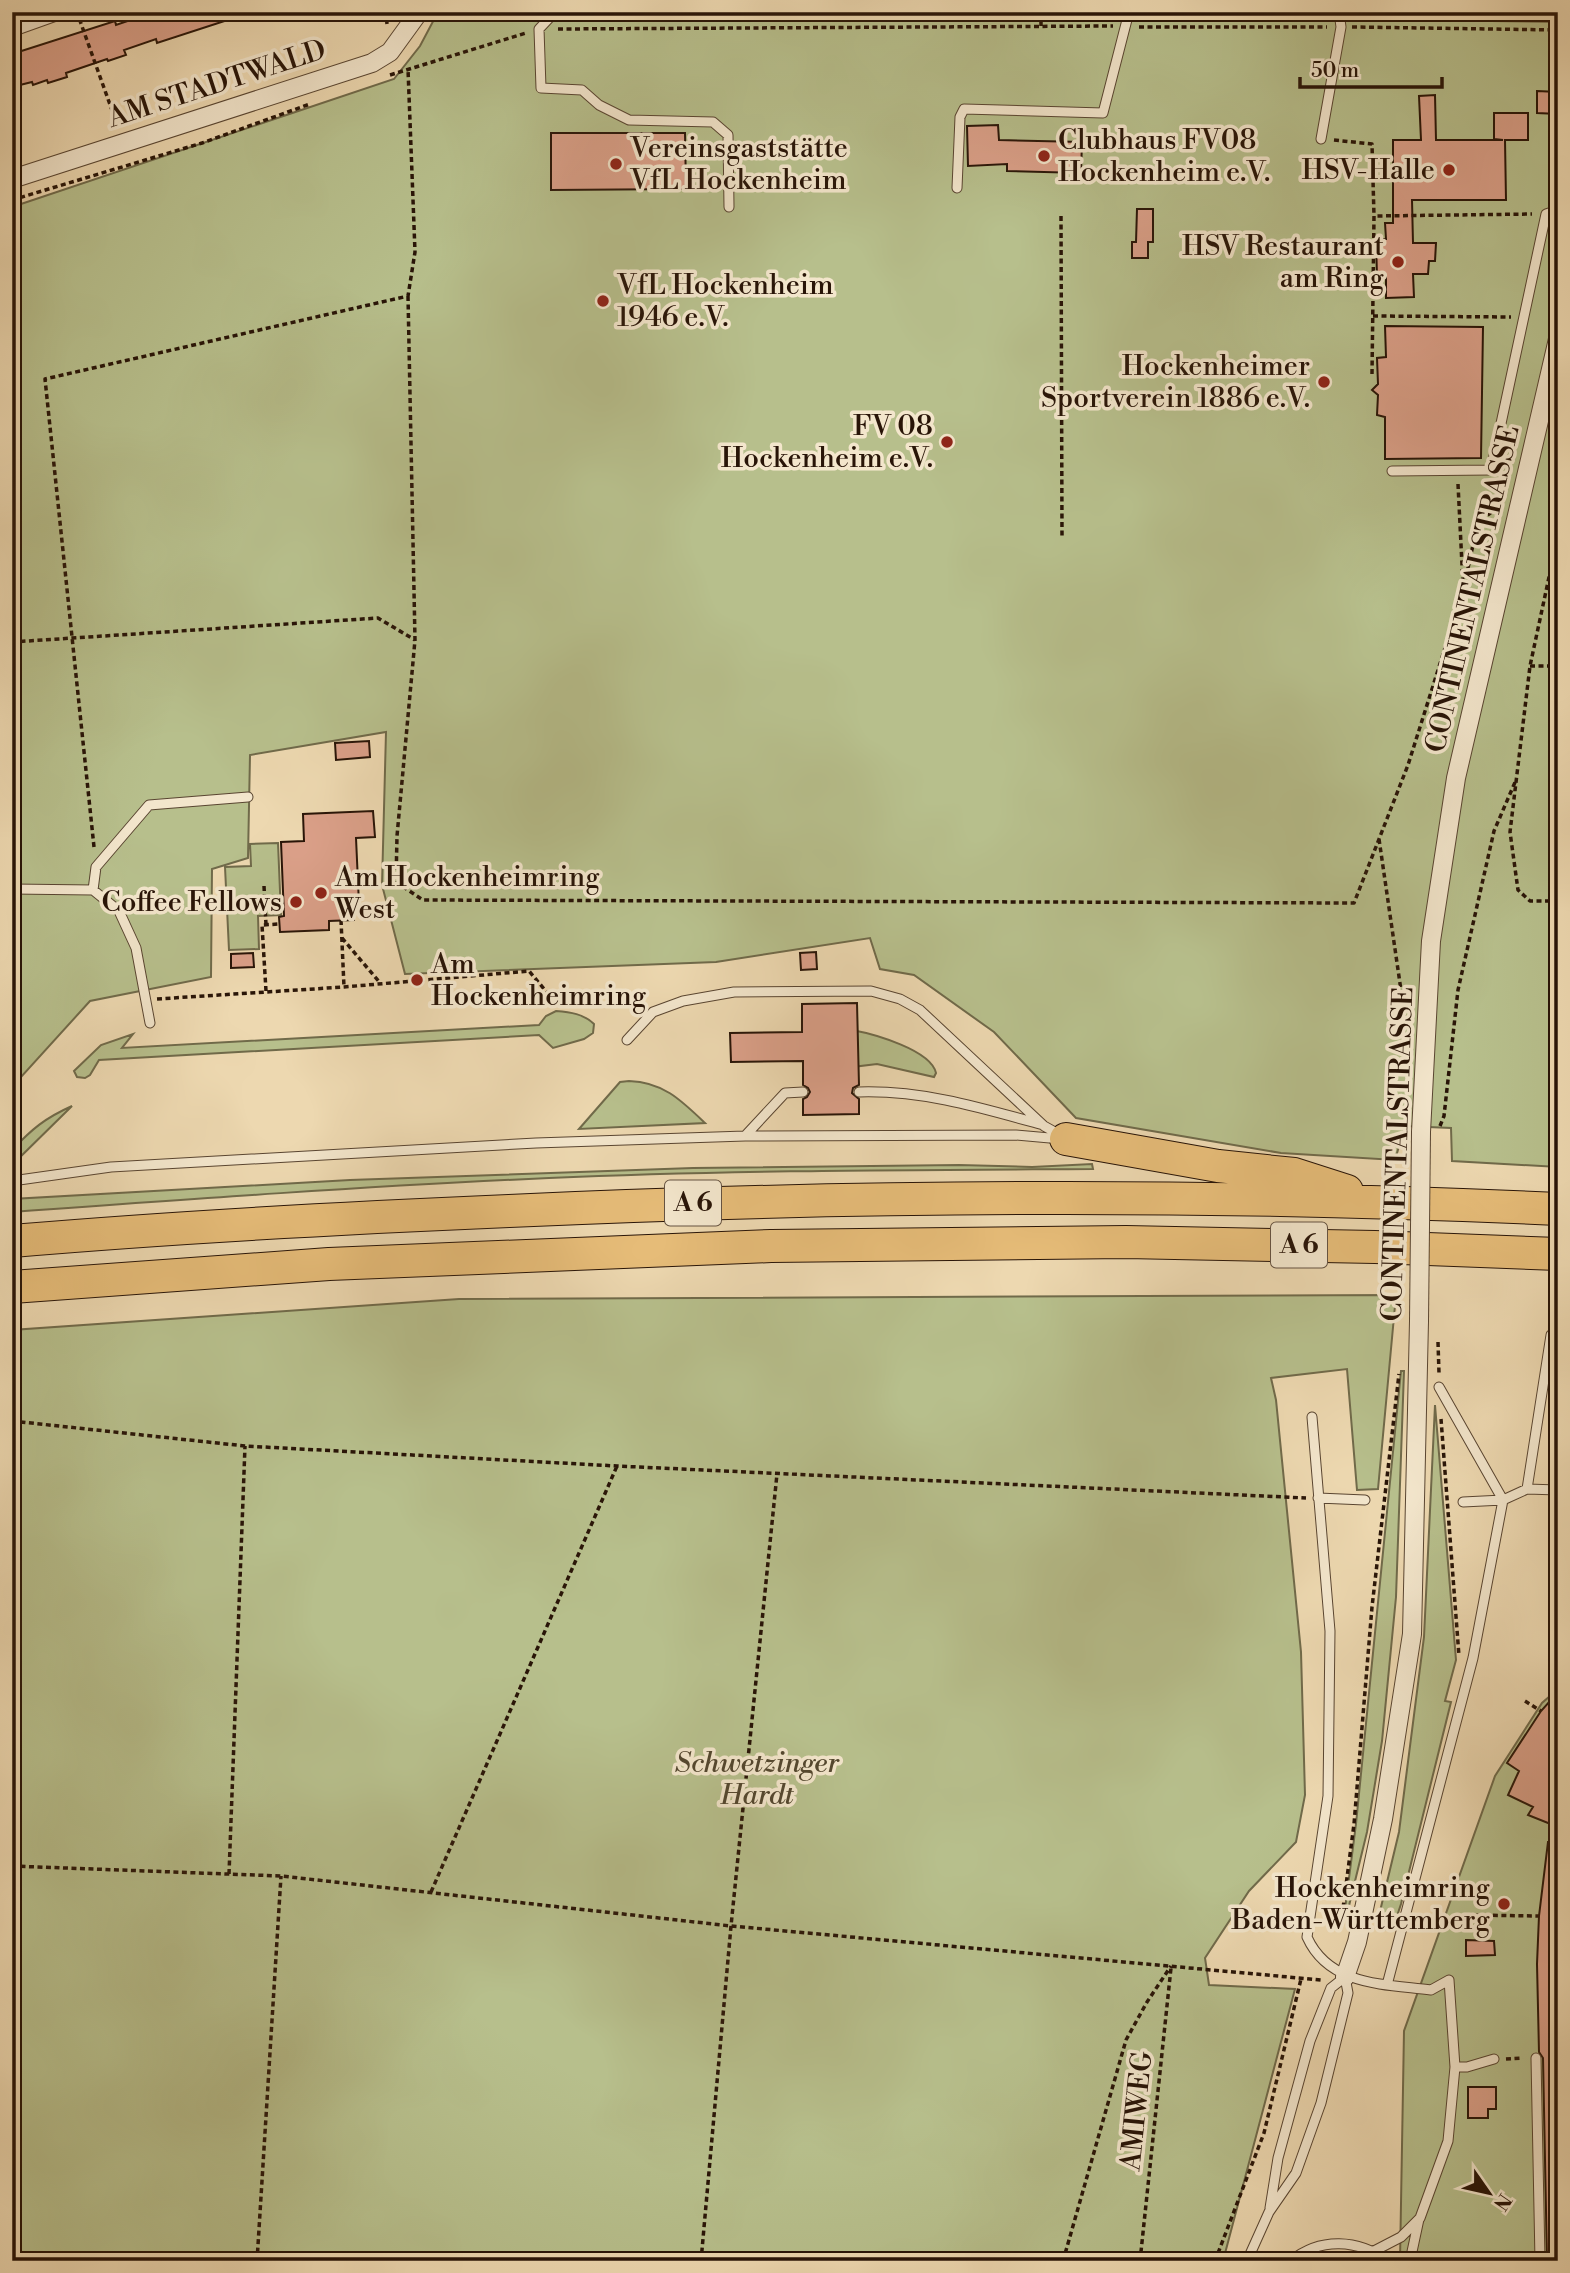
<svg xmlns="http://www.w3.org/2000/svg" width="1570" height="2273" font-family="'Libre Bodoni',serif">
  <rect width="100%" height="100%" fill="#edd8b0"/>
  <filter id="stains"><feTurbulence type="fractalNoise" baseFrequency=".00286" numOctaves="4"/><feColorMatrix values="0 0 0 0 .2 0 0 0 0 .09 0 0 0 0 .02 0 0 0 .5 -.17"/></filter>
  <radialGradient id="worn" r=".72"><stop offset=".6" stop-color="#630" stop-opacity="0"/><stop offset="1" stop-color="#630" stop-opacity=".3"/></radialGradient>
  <path fill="#b7bf8c" stroke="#706a4a" stroke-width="2" d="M438,12H541L547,17L1350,19L1558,22V1167L1452,1161L1451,1128L1405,1126L1395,1160L1281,1153L1076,1118L994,1032L914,975L880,969L870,938L716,962L405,974L382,885L386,732L250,755L248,858L212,869L211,977L90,1001L12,1087V207L394,79L420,46Z
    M278,843L281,915L258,916L259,949L229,950L225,867L251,866L250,844Z
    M556,1011C570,1012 584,1014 594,1024L593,1033L584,1039L553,1048L539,1035L99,1060L90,1075L85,1078L77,1077L74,1071L101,1045L133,1034L122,1048L539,1025L546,1016Z
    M852,1030C874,1034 931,1050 936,1073L934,1077L877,1064L852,1067Z
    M629,1081C663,1082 681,1100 705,1123L579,1129L620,1082Z
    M72,1106L12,1165V1150C32,1129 45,1118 72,1106Z
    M1092,1164L1093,1169C912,1170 730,1170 549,1178C370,1186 191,1199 12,1212V1199L350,1180L693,1168L959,1165L1032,1167Z
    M1396,1295L1378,1489L1357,1490L1347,1369L1271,1378L1276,1400L1301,1652L1305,1795L1296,1842L1249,1891L1205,1958L1209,1985L1295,1989L1223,2261H12V1330L459,1299Z
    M1401,1371H1404L1396,1597L1382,1741L1367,1832L1346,1918L1344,1917L1356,1824Z
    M1435,1405L1456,1660L1445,1701L1451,1702L1401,1904L1397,1916L1385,1930L1376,1928L1399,1832L1424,1637Z
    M1558,1689V2261H1400L1404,2031L1495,1776L1542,1703Z"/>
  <path fill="#dba089" stroke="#281407" stroke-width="2" d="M154,12H243V15L157,43L156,39L124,50L126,55L108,61L107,59L66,73L67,77L48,83L47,80L33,85L32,82L12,87V54L115,21L116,25Z
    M1537,91L1558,92V114L1537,113Z
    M1435,95L1436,140H1503L1494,139V113H1528V140H1505L1506,200H1412L1413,243H1436L1435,261H1429L1428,274H1413L1414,297L1386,298V277H1377L1376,239H1386L1385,223H1393V140H1421L1419,96Z
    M998,125L999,140L1082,142L1081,173L1007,171V164L968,166L967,126Z
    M551,133H685L686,189L551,190Z
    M1137,209H1153V242H1148V258H1132V242H1136Z
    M1385,326L1483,327L1481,458L1385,459V417L1377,415L1378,395L1372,390L1378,384L1377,358L1386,357Z
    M369,741L370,757L336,760L335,743Z
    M373,811L375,837L356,838L359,904H354V920L329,921V930L280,932L279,917L284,916L281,842L304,841L303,814Z
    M816,952L817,969L801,970L800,953Z
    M253,953L254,967L231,968V954Z
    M857,1003L859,1085L853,1088L852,1093L859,1099V1114L803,1115V1099L807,1097L810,1092L808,1088L803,1085V1061L731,1062L730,1033L802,1032V1004Z
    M1558,1692V1827L1528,1815L1533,1807L1508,1795L1519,1771L1507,1763L1541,1711Z
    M1548,1842H1558V2261H1547L1543,2058L1539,2052L1537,1964L1539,1916Z
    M1466,1940L1494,1941L1495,1955L1466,1956Z
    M1468,2087H1496V2109H1488V2118H1468Z"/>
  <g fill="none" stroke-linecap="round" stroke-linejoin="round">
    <g stroke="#594531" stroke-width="11">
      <path id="service" d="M555,12L539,29L541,88L582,90L599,105L629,120L713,122L728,135L729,207
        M1321,139L1341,27L1339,12
        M957,188L960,117L964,109L1103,113L1129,12
        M1392,471L1491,470L1546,214L1558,210
        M12,889L93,890L119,911L136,948L150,1023
        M93,890L96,867L149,805L248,797
        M627,1040L653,1012L683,1001L734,992L871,991L900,999L920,1010L1044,1126L1062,1136
        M859,1092C923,1090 982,1108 1043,1125
        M745,1136L785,1093L803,1092
        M12,1181L111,1167L536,1143L745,1136L1016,1135L1061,1139
        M1439,1387L1503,1500L1463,1502
        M1312,1417L1330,1631L1328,1796L1307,1937C1329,1986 1384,1984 1431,1990L1449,1980L1455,2067L1448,2141L1420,2218L1401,2237L1374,2251
        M1527,1489L1558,1490
        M1318,1498L1365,1500
        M1387,1985L1473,1658L1503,1500L1527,1489L1551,1335H1558
        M1536,2058L1540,2261
        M1455,2067H1467L1494,2059
        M1270,2208L1278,2158L1310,2041L1331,1988L1345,1977
        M1247,2261L1269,2212L1296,2173L1321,2103L1348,1993L1345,1977
        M1291,2261C1320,2237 1358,2239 1388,2261
        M1410,2261L1419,2219"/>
    </g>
    <g stroke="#594531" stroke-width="20">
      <path id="minor" d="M12,27L54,12
        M12,179L372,63L390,52L419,12
        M1421,1132L1431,941L1456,778L1558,339
        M1345,1977L1357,1942L1383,1819L1412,1634L1419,1321"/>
    </g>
    <g stroke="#281407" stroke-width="34">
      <path id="motorway" d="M1066,1139L1218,1166L1294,1174L1347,1191
        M12,1241C177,1227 343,1218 509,1211C858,1195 1208,1193 1558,1209
        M12,1287L329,1264L771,1246L1126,1242L1375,1247L1558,1254"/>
    </g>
    <path stroke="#281407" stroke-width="3.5" stroke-dasharray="5 3.5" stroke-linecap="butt" d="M75,12L79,18L118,127
      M386,12L387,24
      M1041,26V12
      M1139,27H1327
      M1352,27L1558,30
      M558,29L1113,26
      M390,75L526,33
      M1334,140L1372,144L1374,216
      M12,200L202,143L310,104
      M1061,216L1062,536
      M408,296L415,640L397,836L396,882L423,900L1354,903L1408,765L1463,591L1478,522L1500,506
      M1373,316L1511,317
      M1550,325L1558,286
      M1372,374L1374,216L1532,214
      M1458,484L1463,585
      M1558,535L1530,666L1510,832L1518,890L1530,901H1558
      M12,642L378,618L415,640
      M1530,666H1558
      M1379,839L1404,1011V1071
      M94,847L45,379L408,296L415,252L408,69
      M264,886L266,925
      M341,920L344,987
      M342,938L381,984
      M266,991L262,925L279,924
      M157,999L344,987L529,971L555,1002
      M1440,1126L1444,1116L1458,990L1494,831L1516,780
      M1438,1342L1439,1373
      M1441,1419L1459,1656
      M12,1421L245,1446L617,1466L1306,1498
      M1525,1701L1541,1711
      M12,1866L281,1876L731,1926L1321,1980
      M229,1874L245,1446
      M431,1892L617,1466
      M1342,1916L1354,1824L1372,1607L1399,1374
      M1454,1925L1466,1915L1539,1916
      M1506,2059L1523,2058
      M257,2261L281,1876
      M701,2261L731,1926L777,1474
      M1063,2261L1126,2040L1147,2002L1171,1966
      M1140,2261L1171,1968
      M1215,2261L1264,2133L1301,1979"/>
    <use href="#service" stroke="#f3e6cc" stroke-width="9"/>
    <use href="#minor" stroke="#f3e6cc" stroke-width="18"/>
    <use href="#motorway" stroke="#e6bc78" stroke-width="32"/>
    <g stroke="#594531" stroke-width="20" stroke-linecap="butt">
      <path id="minor-bridge" d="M1419,1321L1421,1132"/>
    </g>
    <use href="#minor-bridge" stroke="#f3e6cc" stroke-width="18"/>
  </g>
  <g fill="#8f2418" stroke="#f3e6cc" stroke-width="2.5">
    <circle cx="1044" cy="156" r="7"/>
    <circle cx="616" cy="164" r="7"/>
    <circle cx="1449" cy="170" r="7"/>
    <circle cx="1398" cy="262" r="7"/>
    <circle cx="603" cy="301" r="7"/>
    <circle cx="1324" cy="382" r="7"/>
    <circle cx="947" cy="442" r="7"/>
    <circle cx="321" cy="893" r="7"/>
    <circle cx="296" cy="902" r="7"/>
    <circle cx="417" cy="980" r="7"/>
    <circle cx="1504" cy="1904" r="7"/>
  </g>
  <g text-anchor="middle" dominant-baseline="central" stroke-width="7" stroke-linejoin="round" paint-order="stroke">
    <g fill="#f3e6cc" stroke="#655342" stroke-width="2">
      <rect x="665" y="1180.5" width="56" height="45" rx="5"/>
      <rect x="1271" y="1222.5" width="56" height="45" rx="5"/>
    </g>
    <g font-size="26" font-weight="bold" fill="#281407">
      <text x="693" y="1203">A 6</text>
      <text x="1299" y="1245">A 6</text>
    </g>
    <g font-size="28" fill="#281407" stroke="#f3e6cc">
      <text transform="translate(217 84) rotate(-18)">AM STADTWALD</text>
      <text transform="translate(1473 589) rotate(-77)">CONTINENTALSTRASSE</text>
      <text transform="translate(1398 1154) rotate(-88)">CONTINENTALSTRASSE</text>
      <text transform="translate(1137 2111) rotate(-84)">AMIWEG</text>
    </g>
    <g font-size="28" fill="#281407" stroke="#f3e6cc" text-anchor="end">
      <text x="1058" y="140" text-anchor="start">Clubhaus FV08<tspan x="1058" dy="32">Hockenheim e.V.</tspan></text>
      <text x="630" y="148" text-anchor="start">Vereinsgaststätte<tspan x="630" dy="32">VfL Hockenheim</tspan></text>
      <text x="1435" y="170">HSV-Halle</text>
      <text x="1384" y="246">HSV Restaurant<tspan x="1384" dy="32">am Ring</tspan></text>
      <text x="617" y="285" text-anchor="start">VfL Hockenheim<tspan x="617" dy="32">1946 e.V.</tspan></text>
      <text x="1310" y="366">Hockenheimer<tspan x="1310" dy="32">Sportverein 1886 e.V.</tspan></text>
      <text x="933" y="426">FV 08<tspan x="933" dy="32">Hockenheim e.V.</tspan></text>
      <text x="335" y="877" text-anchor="start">Am Hockenheimring<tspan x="335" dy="32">West</tspan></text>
      <text x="282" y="902">Coffee Fellows</text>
      <text x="431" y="964" text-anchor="start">Am<tspan x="431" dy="32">Hockenheimring</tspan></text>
      <text x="1490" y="1888">Hockenheimring<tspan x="1490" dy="32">Baden-Württemberg</tspan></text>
    </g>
    <g font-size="28" font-style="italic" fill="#53472f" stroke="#f3e6cc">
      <text x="757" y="1763">Schwetzinger<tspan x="757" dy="32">Hardt</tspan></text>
    </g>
  </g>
  <rect width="1570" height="2273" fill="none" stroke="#edd8b0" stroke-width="42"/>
  <rect x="14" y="14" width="1542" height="2245" fill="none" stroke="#281407" stroke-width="3.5"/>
  <rect x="21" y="21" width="1528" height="2231" fill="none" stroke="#281407" stroke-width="2"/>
  <g transform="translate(1489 2193) rotate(124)" stroke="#f3e6cc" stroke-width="5" paint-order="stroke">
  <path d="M0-5L12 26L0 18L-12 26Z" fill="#281407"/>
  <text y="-10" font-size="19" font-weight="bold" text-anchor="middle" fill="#281407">N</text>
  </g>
  <path d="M1300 77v10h142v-10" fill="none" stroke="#281407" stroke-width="3.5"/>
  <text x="1311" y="77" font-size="21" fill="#281407" stroke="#f3e6cc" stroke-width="5" paint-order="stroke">50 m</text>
  <rect width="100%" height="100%" filter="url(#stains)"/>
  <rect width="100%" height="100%" fill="url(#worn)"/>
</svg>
